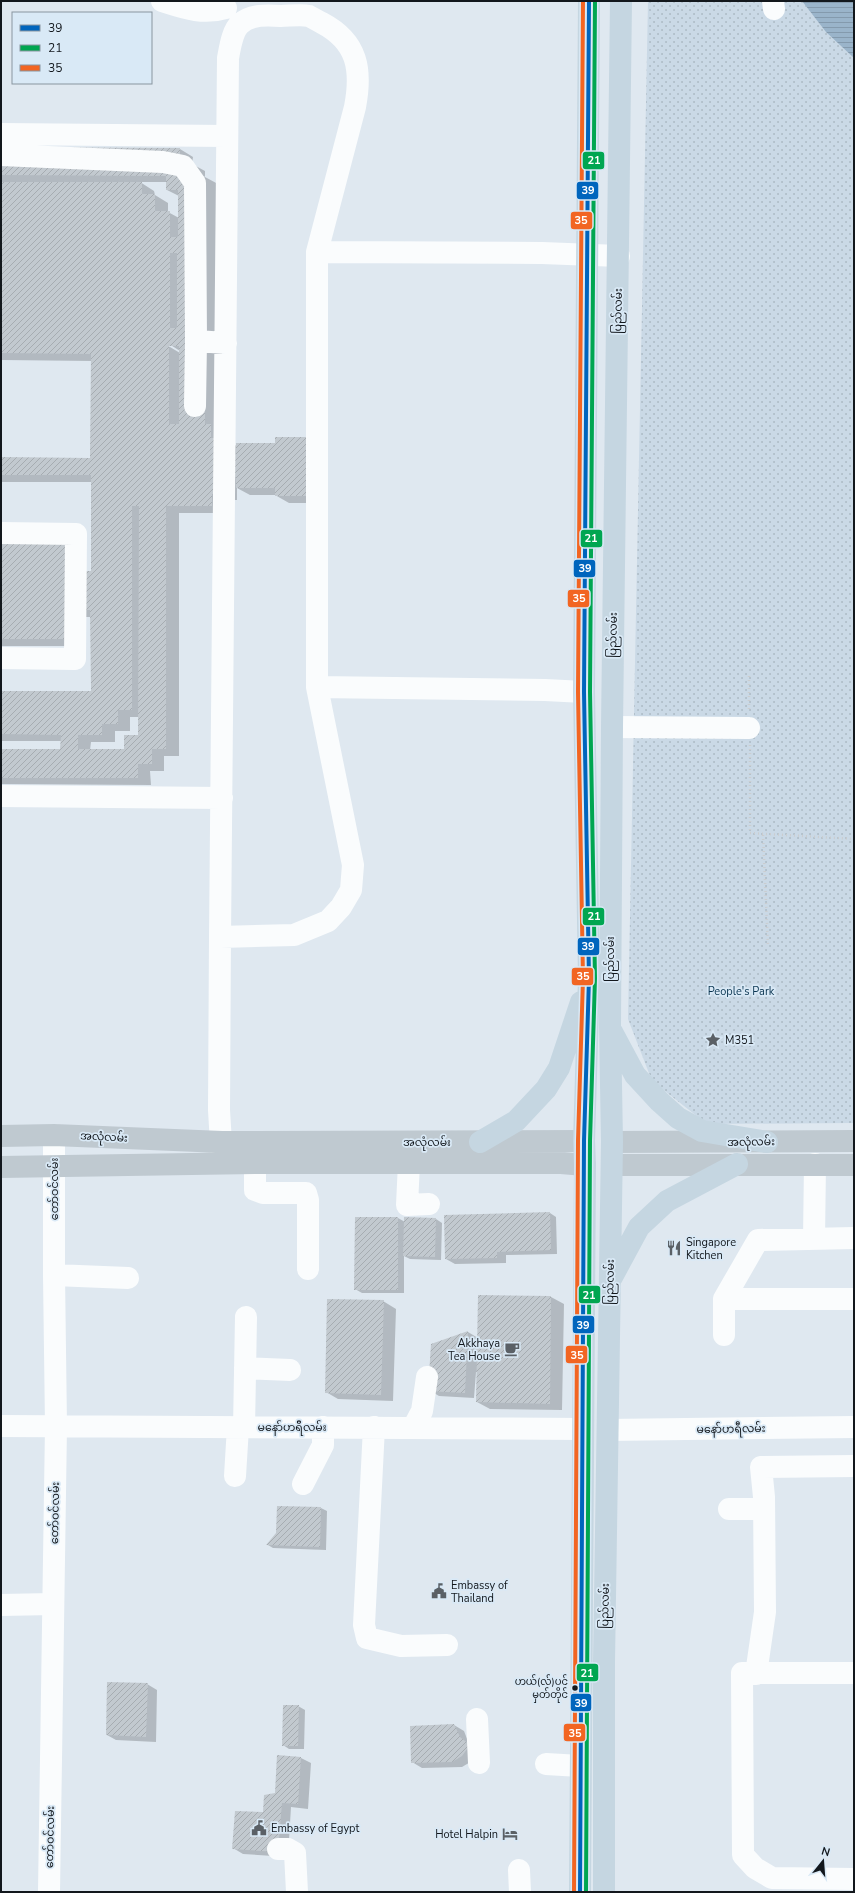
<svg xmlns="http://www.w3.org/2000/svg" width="855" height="1893" font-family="'Nunito Sans','Noto Sans Myanmar',sans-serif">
  <defs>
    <pattern id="park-dots" width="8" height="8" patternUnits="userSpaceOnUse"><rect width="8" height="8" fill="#cad9e6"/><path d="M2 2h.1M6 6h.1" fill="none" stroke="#acbac5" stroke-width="1.8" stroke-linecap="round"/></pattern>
    <pattern id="water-rules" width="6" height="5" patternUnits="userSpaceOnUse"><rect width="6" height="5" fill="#9ab4ca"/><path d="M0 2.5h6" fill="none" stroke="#849aad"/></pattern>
    <pattern id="building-hatch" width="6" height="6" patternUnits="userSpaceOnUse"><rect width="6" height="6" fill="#c2c9cf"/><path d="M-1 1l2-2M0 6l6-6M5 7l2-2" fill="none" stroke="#a6acb1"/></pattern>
  </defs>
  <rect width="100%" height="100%" fill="#dfe8f0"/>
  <path fill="url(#park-dots)" d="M648,1H854V1123L707,1124L652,1081L628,1019Z"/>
  <path fill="url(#water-rules)" d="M802,1H854V58L826,32Z"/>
  <path fill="#0003" fill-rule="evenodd" d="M1,148L180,149L193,157L192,164L205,171V177L218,184L224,438L325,503H289L275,495H250L237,488V500H225V513H179V756H164V771H150L151,785L1,784V750H61L62,741H1V692H92L91,617H80V646H1V545L83,572H92V482H1V458L91,459L92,361L1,360ZM140,182H167V190L179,196V218L168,212V203L155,195L154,191ZM166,342L180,351V353L165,344ZM130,717H139V736L125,750H90L91,742H115V731H130Z
    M550,1213L556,1217L557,1254L506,1255V1263L455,1264L446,1259Z
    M356,1218H398L405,1222V1218L436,1219L442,1223L441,1260L410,1259L404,1256V1293H362L355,1289Z
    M479,1296L551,1297L564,1304L562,1410L490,1409L477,1402L478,1372H476L474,1398L439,1396L429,1390L432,1345L468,1332L478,1338Z
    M383,1301L396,1309L393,1401L338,1399L326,1392Z
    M321,1508L327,1511L326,1550L273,1548L268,1545Z
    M147,1684L157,1690L156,1742L116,1740L107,1735Z
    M298,1706L305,1710L304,1749H289L283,1745Z
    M454,1725L464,1731L469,1744L472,1761L462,1767L422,1768L412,1762Z
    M278,1756L301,1758L311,1763L308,1809L291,1807L288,1857L243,1854L233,1848L264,1814L276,1793Z"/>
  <path fill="url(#building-hatch)" fill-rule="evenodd" d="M1,147L180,148V162L193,176H205V424H211V438H225V455H236V443H275V437H312V496H275V488H236V477H225V494H212V506H166V749H152V764H138V778H1V749H60L61,735L1,734V691H91L90,610H68V639H1V544H71V571H91V475H1V457L90,458L91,354L1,353V182H142V194H155V211H170V237H178V190H166V176L1,175ZM170,253H177V328H170ZM169,346H179V424H169ZM132,506H139L138,735H124V749H78V735H102V724H118V710H132Z
    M550,1212L551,1250L497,1252V1258L445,1259L444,1215Z
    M355,1217H398V1290H354Z
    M404,1217L436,1218L435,1257L403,1256Z
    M478,1295L551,1296L550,1404L476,1402Z
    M327,1299L384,1300L381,1395L325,1393Z
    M468,1331L465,1393L428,1391L431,1344Z
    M277,1506L321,1507L320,1547L266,1545L276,1533Z
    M107,1682L148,1683L146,1737L106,1735Z
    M283,1705H299L298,1746H282Z
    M454,1724L460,1737L470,1745L462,1756L452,1762L411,1763L410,1726Z
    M277,1755L301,1757L298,1804L282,1803L278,1852L232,1849L235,1811L263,1812L264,1795L275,1793Z"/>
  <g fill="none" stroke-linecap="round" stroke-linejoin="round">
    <path stroke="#cbcdcf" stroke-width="2.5" stroke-dasharray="1 3" stroke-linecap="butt" d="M749,676V710
      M750,745V833L854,839
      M763,835L768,946"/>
    <path stroke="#fafcfd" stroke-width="22" d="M162,1C184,8 203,15 226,8
      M773,1L774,9
      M1,134L227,136
      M1,155L163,162L183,166L195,183L196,341L226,343
      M317,252L542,253L619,256
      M195,406L196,341
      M1,533L76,534L75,659L1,658
      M317,687L545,690L584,692
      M612,727L749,728
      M1,796L222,798
      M220,937L294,935L328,921L341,907L351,890L353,865L317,687V252L355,107C362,70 358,42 322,23C318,21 313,18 309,16C301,14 289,16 281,16C268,15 251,14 240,24C232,31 230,48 228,58L220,937L219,1110L222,1160
      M255,1163V1190L263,1193H306L308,1200V1269
      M409,1163L407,1205L429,1204
      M814,1239L815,1164
      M54,1275L128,1278
      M724,1299H854
      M724,1335V1299L758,1240L854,1238
      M245,1368L290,1370
      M1,1426L583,1429
      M374,1427L364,1625L367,1638L401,1646L447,1645
      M244,1428L246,1317
      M413,1428L422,1411L427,1377
      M608,1430L854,1427
      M235,1476L238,1427
      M303,1484L323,1445V1427
      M729,1509H764
      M1,1605L53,1604
      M854,1673H742L743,1855L755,1868L772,1878L854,1879
      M756,1674L765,1612L764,1497L761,1467L854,1466
      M477,1719L479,1763
      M546,1764L580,1766
      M278,1849H288L295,1853L297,1892
      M519,1870L520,1892
      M49,1892L56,1426L54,1275V1135"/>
    <path stroke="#bfc9d0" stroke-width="22" d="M1,1136L54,1135L222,1142L584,1141
      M612,1142L854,1141
      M612,1165H854
      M1,1167L255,1163H561L585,1165"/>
    <path stroke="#c5d6e1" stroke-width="22" d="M612,1032L635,1075L659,1101L678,1118L702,1131L767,1142
      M480,1142L516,1121L546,1089L559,1068L581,1002
      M612,1277L639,1227L667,1201L737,1164
      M580,1892L585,1165L584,1141L589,978L584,692L589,1
      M604,1892V1662L612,1142L610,1027L612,727L621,1"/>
    <g stroke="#d9e9f6" stroke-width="7">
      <path id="bus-1" d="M580,1892L584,1141L589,978L584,692L589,1"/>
    </g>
    <g stroke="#d9e9f6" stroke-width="7">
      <path id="bus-2" d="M586,1892L590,1141L595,978L590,692L595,1"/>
    </g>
    <g stroke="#d9e9f6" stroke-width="7">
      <path id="bus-3" d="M574,1892L578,1141L583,978L578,692L583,1"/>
    </g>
    <use href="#bus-1" stroke="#0065bd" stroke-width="4"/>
    <use href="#bus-2" stroke="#00a651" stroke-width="4"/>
    <use href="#bus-3" stroke="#f26522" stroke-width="4"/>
  </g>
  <defs>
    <g id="sight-bare" transform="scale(1.2)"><path d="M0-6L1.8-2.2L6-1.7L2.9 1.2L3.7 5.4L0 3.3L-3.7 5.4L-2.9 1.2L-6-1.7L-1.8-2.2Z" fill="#5a6066" stroke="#d9e9f6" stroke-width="2.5" paint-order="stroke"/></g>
    <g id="restaurant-bare" transform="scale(1.2)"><path d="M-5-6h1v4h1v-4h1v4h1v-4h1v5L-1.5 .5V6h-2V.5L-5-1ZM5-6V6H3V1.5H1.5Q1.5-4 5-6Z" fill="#5a6066" stroke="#d9e9f6" stroke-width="2.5" paint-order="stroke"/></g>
    <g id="cafe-bare" transform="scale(1.2)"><path d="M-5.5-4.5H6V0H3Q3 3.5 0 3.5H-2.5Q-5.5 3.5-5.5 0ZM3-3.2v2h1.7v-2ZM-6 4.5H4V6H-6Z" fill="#5a6066" stroke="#d9e9f6" stroke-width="2.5" paint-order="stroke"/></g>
    <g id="civic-bare" transform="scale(1.2)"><path d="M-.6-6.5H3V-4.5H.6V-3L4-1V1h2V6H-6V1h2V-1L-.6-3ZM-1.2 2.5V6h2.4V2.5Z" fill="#5a6066" stroke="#d9e9f6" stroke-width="2.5" paint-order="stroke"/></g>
    <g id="hotel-bare" transform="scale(1.2)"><path d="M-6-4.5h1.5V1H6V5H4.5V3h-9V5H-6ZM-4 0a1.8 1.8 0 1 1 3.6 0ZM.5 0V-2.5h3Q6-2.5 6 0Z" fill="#5a6066" stroke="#d9e9f6" stroke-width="2.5" paint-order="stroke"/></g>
  </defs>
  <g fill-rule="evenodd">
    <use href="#sight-bare" x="713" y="1040"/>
    <use href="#restaurant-bare" x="674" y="1248"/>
    <use href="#cafe-bare" x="512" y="1349"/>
    <use href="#civic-bare" x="439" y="1591"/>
    <use href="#civic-bare" x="259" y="1828"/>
    <use href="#hotel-bare" x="510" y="1834"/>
  </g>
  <circle fill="#12171c" stroke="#d9e9f6" stroke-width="1.5" cx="575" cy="1688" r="3.5"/>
  <g text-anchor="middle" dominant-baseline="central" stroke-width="3.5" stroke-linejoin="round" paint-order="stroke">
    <g font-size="10" fill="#12171c" stroke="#d9e9f6" text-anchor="end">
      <text x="568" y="1682">ဟယ်(လ်)ပင်<tspan x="568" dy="13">မှတ်တိုင်</tspan></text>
    </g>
    <g font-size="11" fill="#12171c" stroke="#d9e9f6">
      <text transform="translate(618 311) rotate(-89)">ပြည်လမ်း</text>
      <text transform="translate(613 635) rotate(-89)">ပြည်လမ်း</text>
      <text transform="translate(610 959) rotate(-90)">ပြည်လမ်း</text>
      <text transform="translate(104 1137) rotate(3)">အလုံလမ်း</text>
      <text x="427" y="1142">အလုံလမ်း</text>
      <text transform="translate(751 1142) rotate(-1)">အလုံလမ်း</text>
      <text transform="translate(54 1189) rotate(-90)">တော်ဝင်လမ်း</text>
      <text transform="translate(610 1282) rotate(-89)">ပြည်လမ်း</text>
      <text x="292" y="1427">မနော်ဟရီလမ်း</text>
      <text transform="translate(731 1429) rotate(-1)">မနော်ဟရီလမ်း</text>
      <text transform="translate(55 1513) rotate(-89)">တော်ဝင်လမ်း</text>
      <text transform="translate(605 1606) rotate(-89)">ပြည်လမ်း</text>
      <text transform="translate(50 1837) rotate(-89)">တော်ဝင်လမ်း</text>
    </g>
    <g font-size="11" fill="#093450" stroke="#d9e9f6">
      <text x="741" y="991">People's Park</text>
    </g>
    <g font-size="11" fill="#12171c" stroke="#d9e9f6" text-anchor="start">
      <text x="725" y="1040">M351</text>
      <text x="686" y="1242">Singapore<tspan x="686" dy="13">Kitchen</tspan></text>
      <text x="500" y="1343" text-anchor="end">Akkhaya<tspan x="500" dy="13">Tea House</tspan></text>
      <text x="451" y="1585">Embassy of<tspan x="451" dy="13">Thailand</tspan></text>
      <text x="271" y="1828">Embassy of Egypt</text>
      <text x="498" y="1834" text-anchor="end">Hotel Halpin</text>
    </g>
  </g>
  <g stroke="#d9e9f6" stroke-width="1.5">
    <rect x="582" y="151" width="23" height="19" rx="4" fill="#00a651"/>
    <rect x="576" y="181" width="23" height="19" rx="4" fill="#0065bd"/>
    <rect x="570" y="211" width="23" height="19" rx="4" fill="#f26522"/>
    <rect x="580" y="529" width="23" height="19" rx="4" fill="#00a651"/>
    <rect x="573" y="559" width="23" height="19" rx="4" fill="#0065bd"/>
    <rect x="567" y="589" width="23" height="19" rx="4" fill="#f26522"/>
    <rect x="582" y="907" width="23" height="19" rx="4" fill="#00a651"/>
    <rect x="577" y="937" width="23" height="19" rx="4" fill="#0065bd"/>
    <rect x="571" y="967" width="23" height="19" rx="4" fill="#f26522"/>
    <rect x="578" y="1285" width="23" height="19" rx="4" fill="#00a651"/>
    <rect x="572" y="1315" width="23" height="19" rx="4" fill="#0065bd"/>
    <rect x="565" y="1345" width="23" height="19" rx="4" fill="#f26522"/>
    <rect x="576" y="1663" width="23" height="19" rx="4" fill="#00a651"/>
    <rect x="570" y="1693" width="22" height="19" rx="4" fill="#0065bd"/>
    <rect x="563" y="1723" width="23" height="19" rx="4" fill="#f26522"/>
  </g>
  <g font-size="11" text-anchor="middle" font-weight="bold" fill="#fff">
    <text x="594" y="164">21</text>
    <text x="588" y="194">39</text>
    <text x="581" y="224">35</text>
    <text x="591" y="542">21</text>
    <text x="585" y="572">39</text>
    <text x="579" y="602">35</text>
    <text x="594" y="920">21</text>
    <text x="588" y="950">39</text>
    <text x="583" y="980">35</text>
    <text x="589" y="1299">21</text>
    <text x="583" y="1329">39</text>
    <text x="577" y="1359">35</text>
    <text x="587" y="1677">21</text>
    <text x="581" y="1707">39</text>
    <text x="575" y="1737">35</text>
  </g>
  <rect width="855" height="1893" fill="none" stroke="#12171c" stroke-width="4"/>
  <rect x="12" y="12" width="140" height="72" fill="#d9e9f6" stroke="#89959f"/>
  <rect x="20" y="25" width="20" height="6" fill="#0065bd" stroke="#89959f"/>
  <text x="48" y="32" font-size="12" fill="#12171c">39</text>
  <rect x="20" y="45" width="20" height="6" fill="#00a651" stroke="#89959f"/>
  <text x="48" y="52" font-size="12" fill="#12171c">21</text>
  <rect x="20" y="65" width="20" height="6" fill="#f26522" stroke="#89959f"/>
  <text x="48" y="72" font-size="12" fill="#12171c">35</text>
  <g transform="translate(823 1861) rotate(17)" stroke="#d9e9f6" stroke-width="3" paint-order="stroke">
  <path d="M0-3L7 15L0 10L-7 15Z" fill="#12171c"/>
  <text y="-6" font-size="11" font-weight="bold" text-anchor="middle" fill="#12171c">N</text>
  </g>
</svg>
